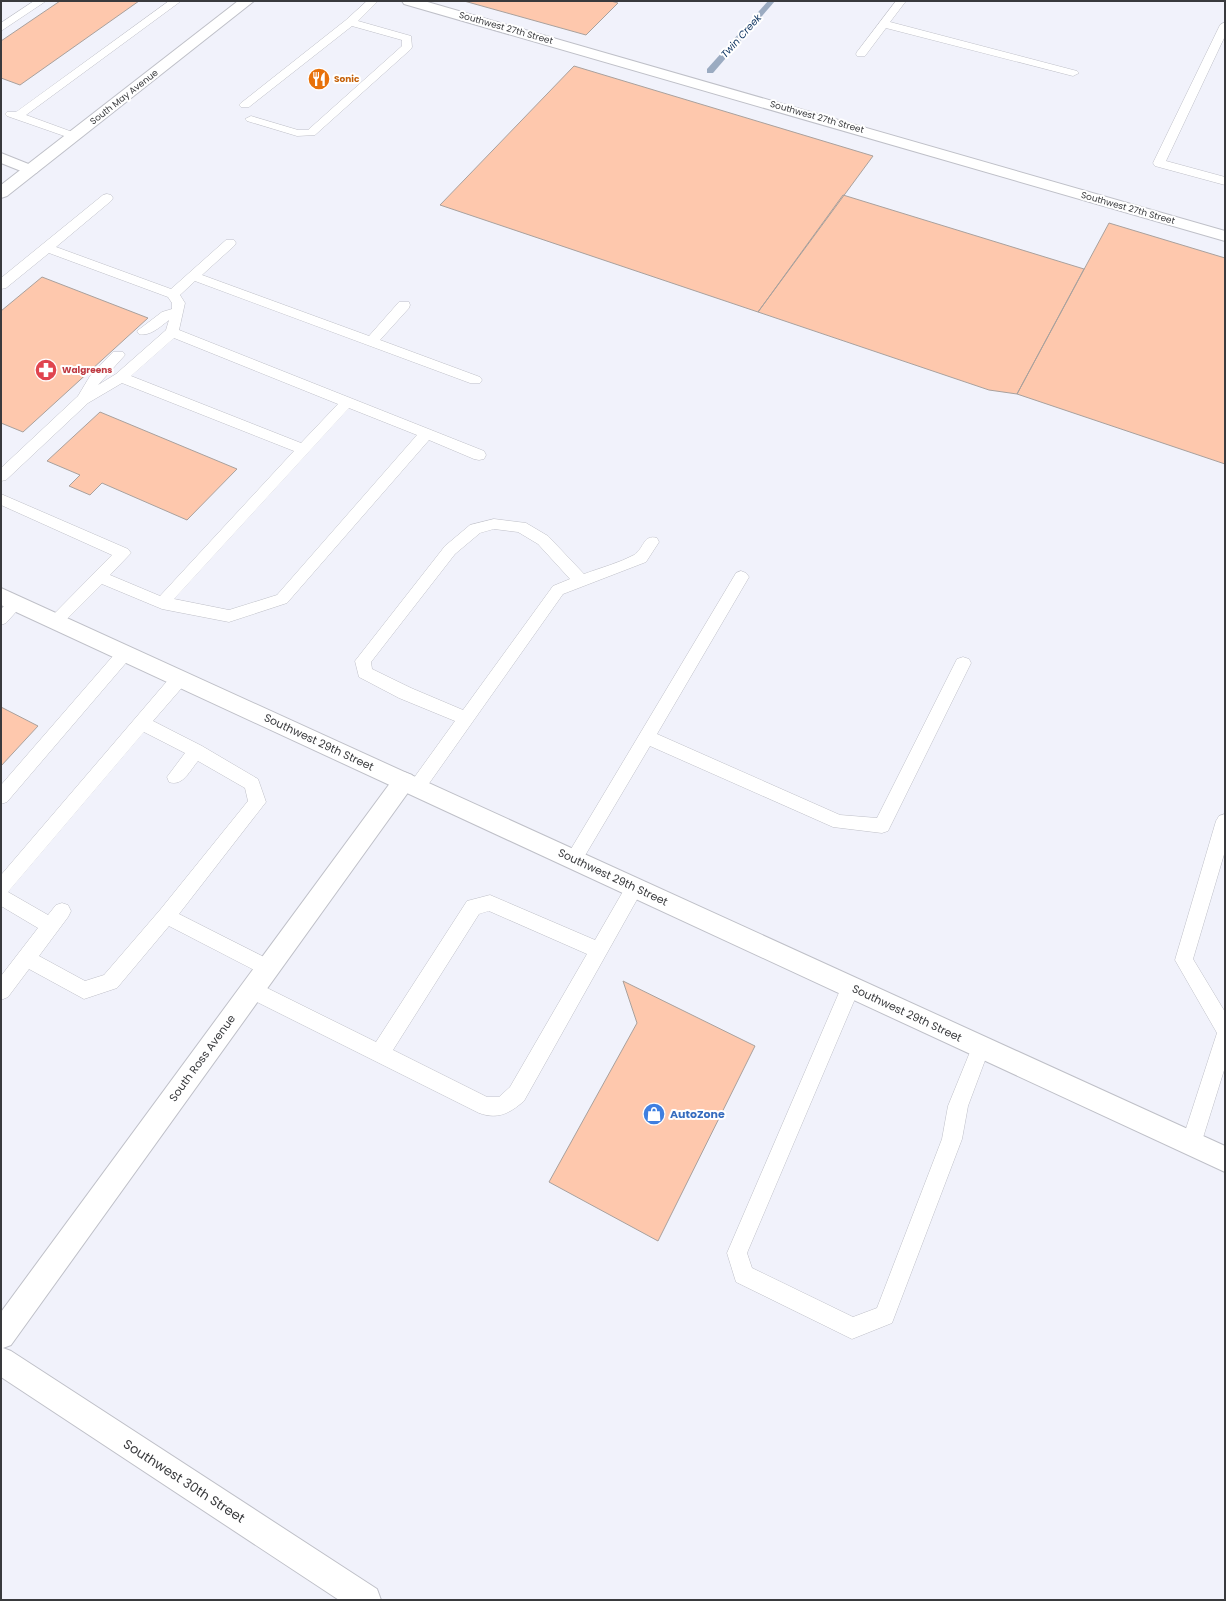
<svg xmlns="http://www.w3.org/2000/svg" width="1226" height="1601" font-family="Poppins,sans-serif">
  <rect width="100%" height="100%" fill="#f1f2fb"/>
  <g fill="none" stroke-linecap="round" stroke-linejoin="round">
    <path fill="#9babc1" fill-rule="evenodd" d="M768,1H775L713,73H707V69Z"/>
  </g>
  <path fill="#fec8ad" stroke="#a9a19d" d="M60,1H139L20,85L1,78V41Z
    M464,1H611L618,3L586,35Z
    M574,66L873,156L758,312L440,205Z
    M843,195L1084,269L1017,394L989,390L758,312Z
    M1109,223L1225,258V464L1017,394Z
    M42,277L148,318L23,432L1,423V311Z
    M100,412L237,469L187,520L102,483L90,495L69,486L80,475L47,461Z
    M1,707L38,726L1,766Z
    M623,981L755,1046L658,1241L549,1182L637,1023Z"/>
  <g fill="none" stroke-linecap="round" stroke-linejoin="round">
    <g stroke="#bfc0c8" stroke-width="1">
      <path id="lane" d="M34,1H46L1,31V23Z
        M169,1H181L26,115L78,134L80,136L78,138H70L7,116L5,114L7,112H16Z
        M367,1H378L358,21L411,36L412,47L411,49L315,135L297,136L247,121L245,119L251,116L298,130H308L402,46V40L352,26L249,107H241L239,105L241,103L346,20Z
        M896,1H906L890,22L1077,71L1079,73L1073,76L886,28L865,56H857L856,54L857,52Z
        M1225,22V36L1166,161L1225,177V185L1155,166L1153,163L1220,25Z
        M107,194L111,195L113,198L111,201L56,247L171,289L226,240H234L236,243L234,246L202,275L369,336L399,302H409L410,305L409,308L380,340L480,377L482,380L480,383H470L195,281L180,295L185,303L179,330L484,451L486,455L484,459L479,460L474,459L429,440L287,603L229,622L162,609L102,584L61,625L56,627L51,625L48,621L51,617L112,555L1,505V494L128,549L131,553L110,575L160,596L294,451L122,383L88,403L6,480L1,481V468L78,396L90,376L113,352H123L125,355L98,385L116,374L166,330L169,320C161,326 150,337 139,334L137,331L162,312L172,309V303L168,297L49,253L6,288L1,289V278L103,195ZM174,338L338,404L301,443L131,376ZM349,408L417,435L277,595L229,610L174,599Z
        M494,519L526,523L548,536L584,574C600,568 619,563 634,555C644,549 643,534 657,538L659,542L646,562L563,594L423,792L417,794L411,792L409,787L411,782L455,721L399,698L359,677L355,661L445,546L470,525ZM494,529L518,532L538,544L570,579L553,586L463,710L411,688L372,669L371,662L455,554L480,533Z
        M741,571L746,573L749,577L657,734L840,815L877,818L957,659L963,657L969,659L971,663L888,831L882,833L833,827L650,746L580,864L574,867L568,864L565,859L568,854L736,573Z
        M16,597L21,599L24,603L6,623L1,625V609L11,599Z
        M125,647L131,649L133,653L131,657L7,802L1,804V785L119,649Z
        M180,672L186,673L188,678L186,683L153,721L202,746L258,779L266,802L179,914L274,962L277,968L274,974L268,976L262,974L169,926L117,988L84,999L29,969L8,997L1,1000V976L38,928L1,906V875L174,673ZM144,732L185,753L167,777L169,782C183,787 190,770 198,761L245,788L248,801L160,910L104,975L85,981L39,956L68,917L71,911L68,905L62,903L56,905L48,915L8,892Z
        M1225,814V851L1193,959L1225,1012V1067L1201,1144L1198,1151L1191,1154L1184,1151L1181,1144L1217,1033L1175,960L1216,821L1219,816Z
        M635,879L641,881L644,887L524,1101C510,1113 498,1120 479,1113L245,996L243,990L245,984L252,981L259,984L376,1042L467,901L490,895L595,940L629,881ZM489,911L587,954L510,1087L499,1097H487L393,1050L479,914Z
        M851,978L858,981L860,987L747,1253L752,1268L853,1317L877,1308L942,1139L948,1106L972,1047L974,1041L981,1038L988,1041L990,1047L968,1106L962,1139L892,1323L852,1339L736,1282L727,1253L844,981Z"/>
    </g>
    <g stroke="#bfc0c8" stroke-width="2">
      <path id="street" d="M402,1H424L1225,231V241L404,4Z
        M1,153L36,167L39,170L36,173H26L1,163Z
        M404,772L412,775L415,781L412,787L11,1345L3,1348L11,1351L377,1589L381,1600H339L1,1377V1312L396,775Z"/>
    </g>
    <g stroke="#bfc0c8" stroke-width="2">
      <path id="secondary" d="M238,1H254L7,196L1,198V185Z
        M1,588L1225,1146V1172L1,605Z"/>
    </g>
    <use href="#lane" fill="#fff" fill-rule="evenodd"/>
    <use href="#street" fill="#fff" fill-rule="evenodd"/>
    <use href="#secondary" fill="#fff" fill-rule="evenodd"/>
  </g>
  <defs>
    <g id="restaurant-disc" transform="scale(1.15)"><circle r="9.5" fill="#e8710a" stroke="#fff"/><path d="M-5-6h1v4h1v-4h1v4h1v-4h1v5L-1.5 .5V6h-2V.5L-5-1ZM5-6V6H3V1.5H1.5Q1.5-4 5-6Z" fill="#fff"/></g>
    <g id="pharmacy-disc" transform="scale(1.15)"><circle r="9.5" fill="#e0444e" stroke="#fff"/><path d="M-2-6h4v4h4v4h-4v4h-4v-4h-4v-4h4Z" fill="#fff"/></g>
    <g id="shop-disc" transform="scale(1.15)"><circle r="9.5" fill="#3f7fe0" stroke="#fff"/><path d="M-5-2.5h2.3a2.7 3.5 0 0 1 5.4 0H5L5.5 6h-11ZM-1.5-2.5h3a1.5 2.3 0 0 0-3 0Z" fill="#fff"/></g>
  </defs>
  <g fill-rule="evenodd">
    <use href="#restaurant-disc" x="319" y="79"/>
    <use href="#pharmacy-disc" x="46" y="370"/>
    <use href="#shop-disc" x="654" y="1114"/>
  </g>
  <g text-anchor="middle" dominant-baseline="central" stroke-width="4" stroke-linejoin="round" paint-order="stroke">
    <g font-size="9" fill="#393a3d" stroke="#fff">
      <text transform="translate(506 28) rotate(16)">Southwest 27th Street</text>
      <text transform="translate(124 97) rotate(-38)">South May Avenue</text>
      <text transform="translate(817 117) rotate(16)">Southwest 27th Street</text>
      <text transform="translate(1128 208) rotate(16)">Southwest 27th Street</text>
    </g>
    <g font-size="9" font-weight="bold" fill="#c56008" stroke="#fff" text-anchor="start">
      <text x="334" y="79">Sonic</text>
    </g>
    <g font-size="9" font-weight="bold" fill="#be3a42" stroke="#fff" text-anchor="start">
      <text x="62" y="370">Walgreens</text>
    </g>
    <g font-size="10" font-style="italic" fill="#09305d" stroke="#fff">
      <text transform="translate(741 36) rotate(-48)">Twin Creek</text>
    </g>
    <g font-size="11" fill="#393a3d" stroke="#fff">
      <text transform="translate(319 742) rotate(25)">Southwest 29th Street</text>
      <text transform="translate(613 877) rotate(25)">Southwest 29th Street</text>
      <text transform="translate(907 1013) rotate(25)">Southwest 29th Street</text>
      <text transform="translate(202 1058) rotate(-54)">South Ross Avenue</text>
    </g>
    <g font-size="11" font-weight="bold" fill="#366cbe" stroke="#fff" text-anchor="start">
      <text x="670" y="1114">AutoZone</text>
    </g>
    <g font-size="13" fill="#393a3d" stroke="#fff">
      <text transform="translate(184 1481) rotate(33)">Southwest 30th Street</text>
    </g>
  </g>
  <rect width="1226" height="1601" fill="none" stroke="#393a3d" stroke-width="4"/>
</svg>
